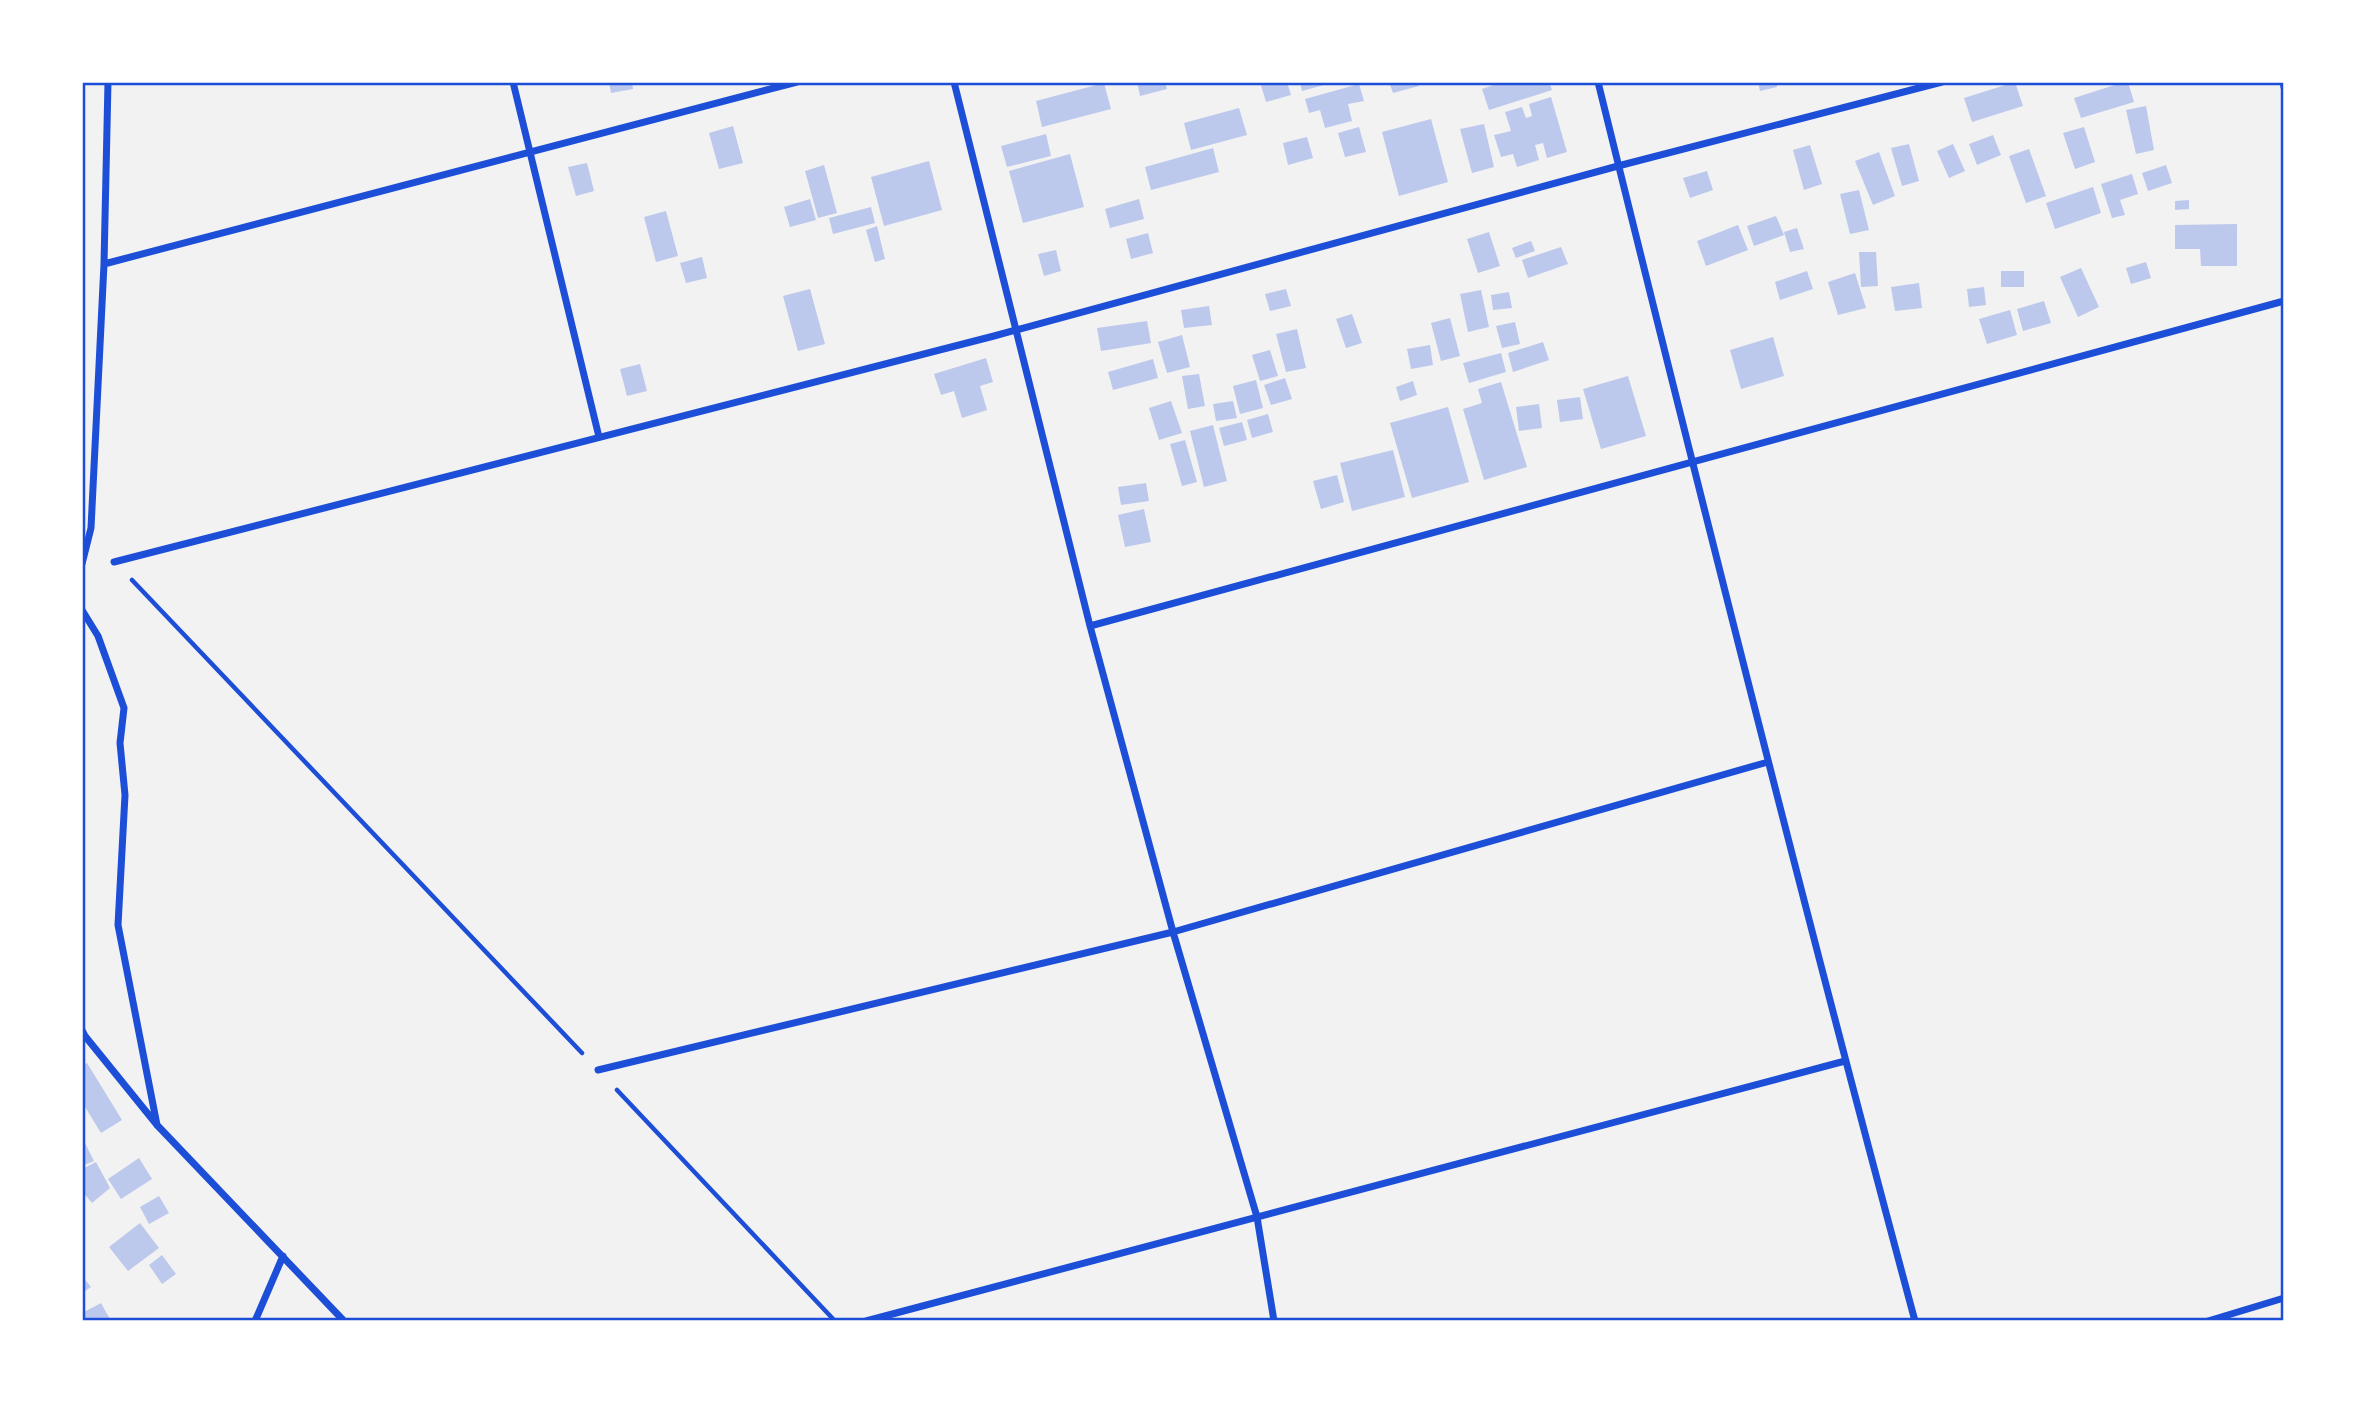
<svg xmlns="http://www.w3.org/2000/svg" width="2366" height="1403" font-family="Quicksand,sans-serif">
  <rect width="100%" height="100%" fill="#f2f2f2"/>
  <path fill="#bdc9ec" d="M609,82H632L633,89L611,93Z
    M1137,82H1165L1167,89L1140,96Z
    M1260,82H1287L1291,95L1266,102Z
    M1300,82H1331V83L1302,91Z
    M1389,82H1418L1419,86L1393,93Z
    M1502,82H1549L1552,90L1489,110L1482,89Z
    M1758,82H1776L1777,87L1760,91Z
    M2015,82L2023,106L1972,122L1964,98Z
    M2124,82H2128L2134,102L2081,118L2074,98Z
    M1104,83L1111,109L1042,127L1036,101Z
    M1359,84L1364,101L1348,104L1352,121L1325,128L1320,110L1309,113L1305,99Z
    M1551,97L1567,152L1547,158L1543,143L1535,145L1539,160L1517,167L1513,154L1501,157L1494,135L1511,131L1505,112L1522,107L1526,118L1532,116L1529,104Z
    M2146,106L2154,150L2136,154L2126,110Z
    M1239,108L1247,135L1191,150L1184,123Z
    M1431,119L1448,182L1399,196L1382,132Z
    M1484,124L1494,167L1472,173L1460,129Z
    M733,126L743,163L719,169L709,133Z
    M1359,127L1366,152L1345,157L1338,133Z
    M2084,127L2095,162L2075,169L2063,133Z
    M1046,134L1051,156L1007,167L1001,146Z
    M1993,135L2001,155L1977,165L1969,144Z
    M1307,137L1313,158L1288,165L1283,143Z
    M1909,144L1919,181L1902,186L1891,148Z
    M1953,144L1965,171L1949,178L1937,151Z
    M1810,145L1822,184L1804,190L1793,150Z
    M1213,148L1219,172L1151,190L1145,167Z
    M2029,149L2046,196L2026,203L2009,156Z
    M1879,152L1895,196L1873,205L1855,161Z
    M1070,154L1084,207L1023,223L1009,171Z
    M929,161L942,210L884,226L871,177Z
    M587,163L594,191L576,196L568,167Z
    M824,165L837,213L818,218L805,171Z
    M2166,165L2172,183L2148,191L2142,173Z
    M1707,171L1713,190L1690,198L1683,178Z
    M2132,174L2138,194L2120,200L2125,215L2112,218L2101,184Z
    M2093,187L2101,213L2055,229L2046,203Z
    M1859,190L1869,230L1850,234L1840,194Z
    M810,199L816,220L790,227L784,207Z
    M1139,199L1144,219L1110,228L1105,209Z
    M2189,200V209L2175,210V201Z
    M871,207L875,223L833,234L829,218Z
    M666,211L678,256L656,262L644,217Z
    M1776,216L1784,235L1754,246L1747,226Z
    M2237,224V266H2201L2200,249H2175V225Z
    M1738,225L1748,250L1706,266L1697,241Z
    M877,226L885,259L875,262L866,230Z
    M1797,228L1804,249L1790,252L1784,232Z
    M1489,232L1500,266L1478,273L1467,239Z
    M1148,233L1153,253L1131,259L1126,239Z
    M1531,241L1535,251L1516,258L1512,248Z
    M1561,247L1568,264L1528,278L1522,260Z
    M1056,250L1061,271L1044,276L1038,254Z
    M1859,252H1876L1878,286L1861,287Z
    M702,257L707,278L686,283L680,263Z
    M2146,262L2151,278L2131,284L2126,268Z
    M2081,268L2099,307L2078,317L2060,277Z
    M1807,271L1813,289L1780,300L1775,282Z
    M2001,271H2024V287H2001Z
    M1855,273L1866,308L1838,315L1828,282Z
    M1919,283L1922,308L1895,311L1891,287Z
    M1984,287L1986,305L1969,307L1967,289Z
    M810,289L825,344L798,351L783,296Z
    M1286,289L1291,306L1270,311L1265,294Z
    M1481,290L1489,327L1468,332L1460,294Z
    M1509,292L1512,308L1493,310L1491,295Z
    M2044,301L2051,323L2023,331L2017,309Z
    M1209,306L1212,325L1184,328L1181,310Z
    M2010,310L2017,335L1987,344L1979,319Z
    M1352,314L1362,343L1346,348L1336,319Z
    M1450,318L1460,356L1441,361L1431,323Z
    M1147,321L1151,343L1101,351L1097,328Z
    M1515,322L1520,344L1502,348L1496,326Z
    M1297,329L1306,368L1286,372L1276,334Z
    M1182,335L1190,367L1167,373L1158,342Z
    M1773,337L1784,376L1741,389L1730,350Z
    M1543,342L1549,360L1513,372L1508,353Z
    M1430,345L1433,365L1411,369L1407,349Z
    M1270,350L1278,376L1260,381L1252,355Z
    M1501,353L1506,372L1469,383L1463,363Z
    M986,358L993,382L980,386L987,410L962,418L954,391L941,395L934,374Z
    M1153,359L1158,378L1113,390L1108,372Z
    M640,364L647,391L627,396L620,369Z
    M1199,374L1205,406L1188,409L1182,376Z
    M1628,376L1646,436L1601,449L1583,389Z
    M1285,378L1292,399L1271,405L1264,385Z
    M1256,380L1263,408L1240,414L1233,386Z
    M1413,381L1417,395L1400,401L1396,387Z
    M1501,382L1527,467L1484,480L1463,409L1482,403L1478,389Z
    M1580,397L1583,419L1560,422L1557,400Z
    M1171,401L1182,433L1159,440L1149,408Z
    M1233,401L1237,418L1216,421L1213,404Z
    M1539,404L1542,428L1519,431L1516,407Z
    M1448,407L1469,482L1412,498L1390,423Z
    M1268,414L1273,432L1252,438L1247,420Z
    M1242,422L1247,440L1224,446L1219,428Z
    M1213,425L1227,481L1204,487L1190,431Z
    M1185,440L1197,482L1182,486L1170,444Z
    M1393,450L1405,497L1352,511L1340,463Z
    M1337,475L1344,502L1321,509L1313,481Z
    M1146,483L1149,501L1121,505L1118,487Z
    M1144,509L1151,542L1125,547L1118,515Z
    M87,1063L122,1120L101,1133L82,1102V1065Z
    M82,1137L94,1161L82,1166Z
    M139,1158L152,1179L121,1199L108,1179Z
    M96,1162L110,1188L92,1203L82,1191V1169Z
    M159,1196L169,1213L149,1224L140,1207Z
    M140,1223L159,1248L128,1271L109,1247Z
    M162,1255L176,1274L162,1284L149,1265Z
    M82,1276L91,1287L82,1293Z
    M101,1303L111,1321H82V1313Z"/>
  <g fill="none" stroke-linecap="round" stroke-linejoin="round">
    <path stroke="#1d4ed8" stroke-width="4.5" d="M132,580L582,1053
      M617,1090L835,1321"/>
    <path stroke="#1d4ed8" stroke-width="7" d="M513,82L599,437
      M954,82L1090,626L1173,932L1257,1217L1274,1321
      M1598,82C1700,496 1804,909 1915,1321
      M2283,82L2284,87
      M104,264L797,82
      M114,562L994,336L1618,166L1942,82
      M82,564L91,528L104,264L108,82
      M82,610L98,636L124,708L120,743L125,795L118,925L157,1125
      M1090,626L2284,301
      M82,1030L85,1036L157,1125L344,1321
      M598,1070L1173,932L1768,762
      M255,1321L283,1256
      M866,1321L1845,1061
      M2208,1321L2284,1298"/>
  </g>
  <rect width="2366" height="1403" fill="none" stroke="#ffffff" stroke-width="168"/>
  <rect x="84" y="84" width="2198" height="1235" fill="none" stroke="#1d4ed8" stroke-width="2.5"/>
</svg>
